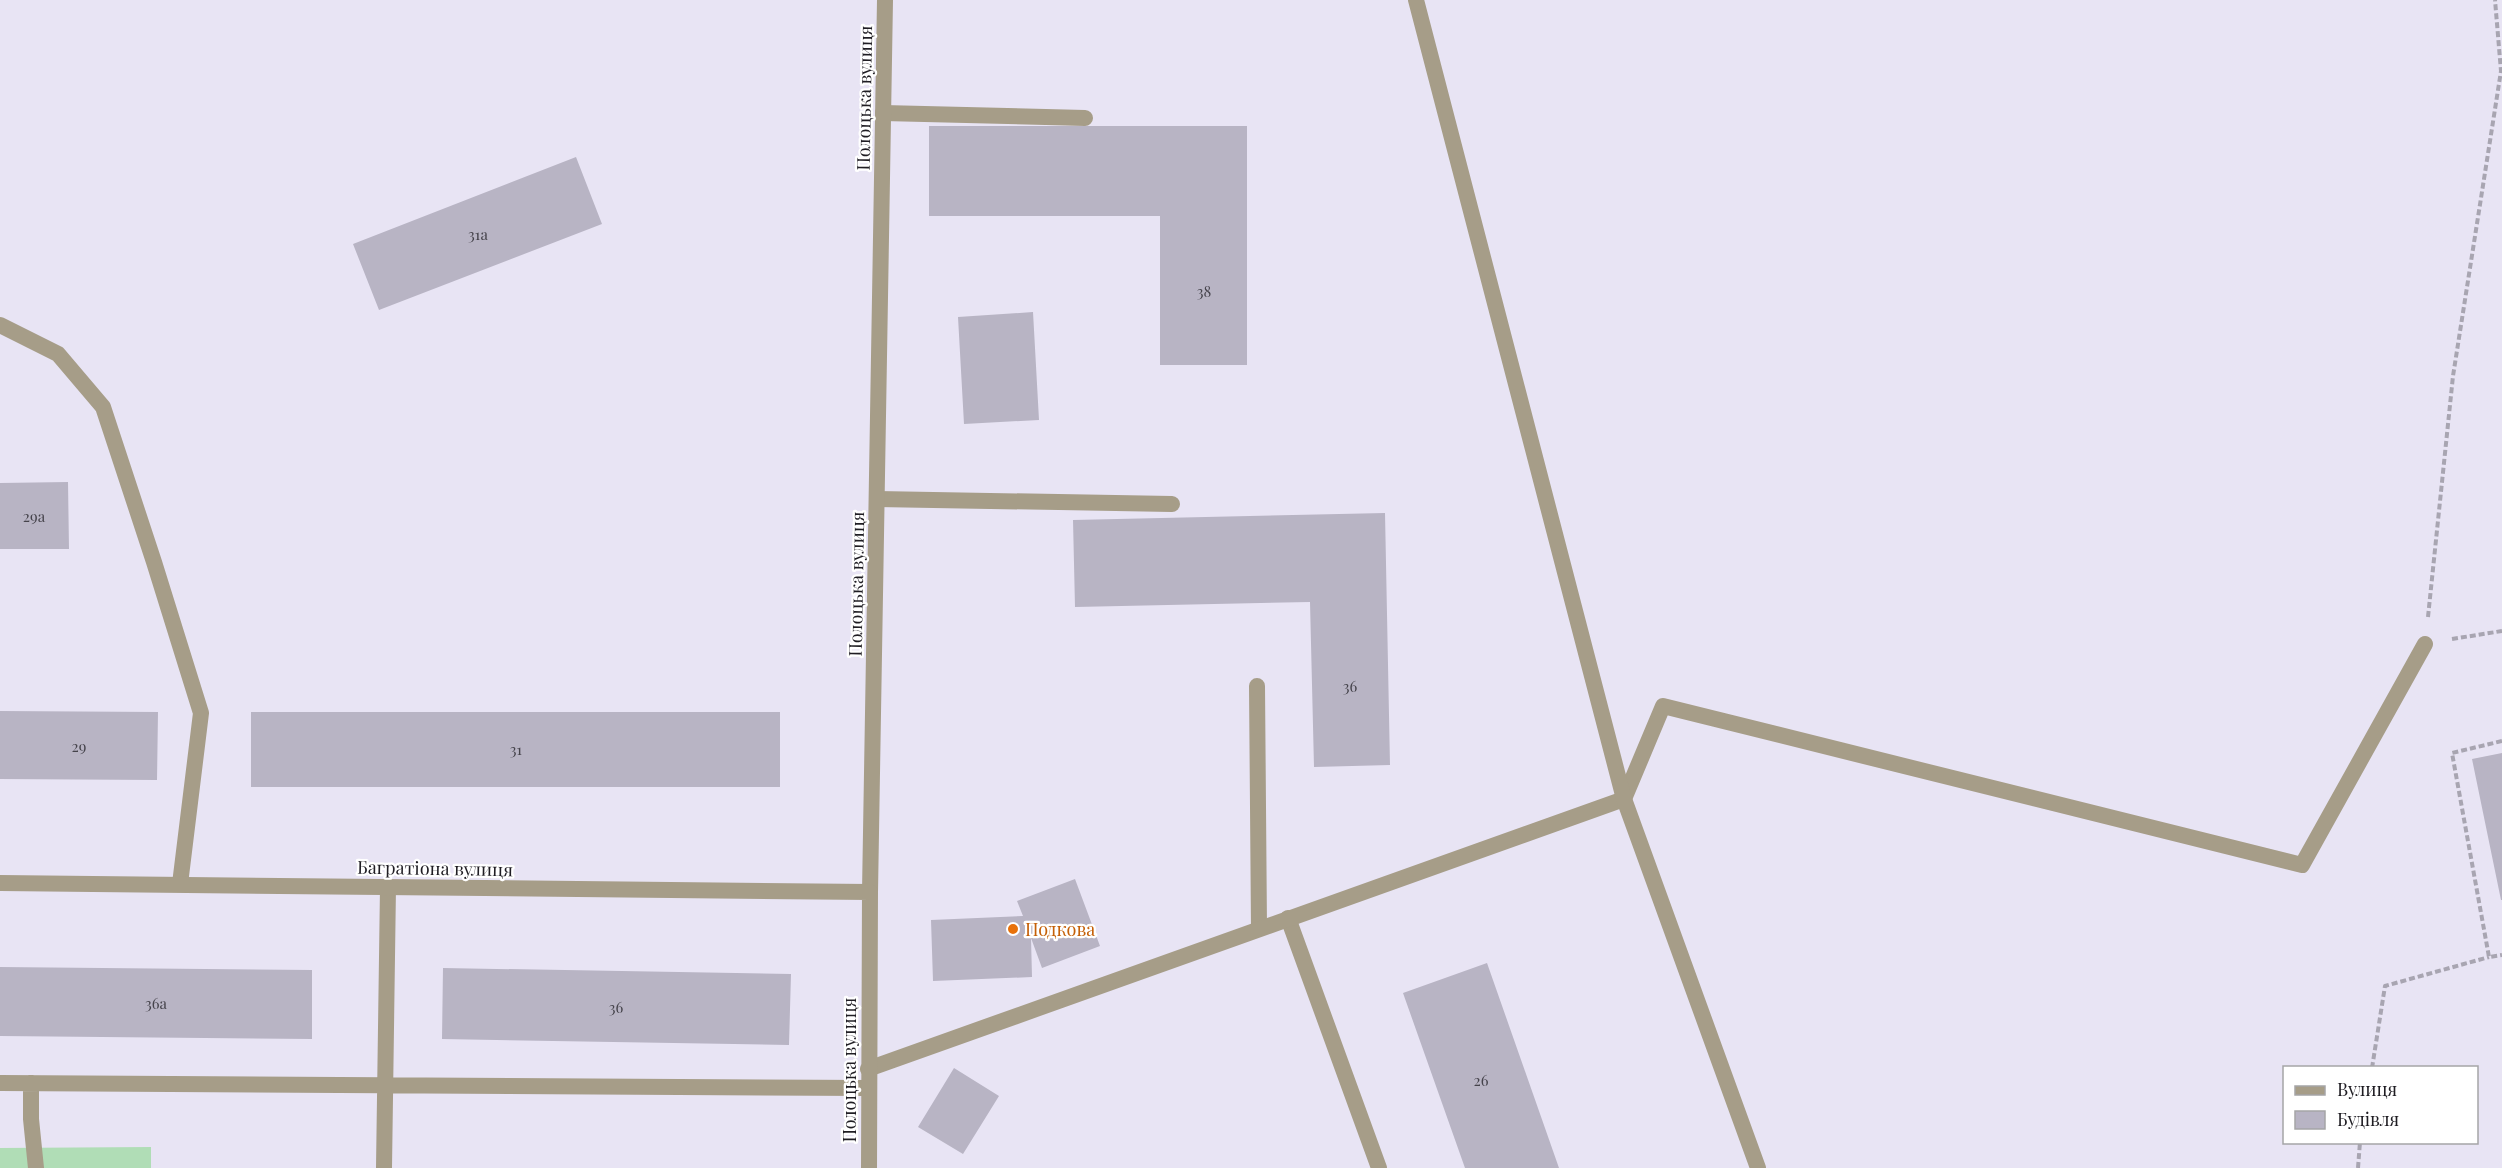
<svg xmlns="http://www.w3.org/2000/svg" width="2502" height="1168" font-family="'Playfair Display',serif">
  <rect width="100%" height="100%" fill="#e8e4f4"/>
  <path fill="#b0ddb6" d="M151,1147V1168H0V1148Z"/>
  <path fill="#b8b4c4" d="M929,126H1247V365H1160V216H929Z
    M576,157L602,224L379,310L353,244Z
    M1033,312L1039,420L964,424L958,317Z
    M68,482L69,549H0V483Z
    M1385,513L1390,765L1314,767L1310,602L1075,607L1073,520Z
    M0,711L158,712L157,780L0,779Z
    M251,712H780V787H251Z
    M2502,753V900H2501L2472,759Z
    M1075,879L1100,946L1042,968L1031,938L1032,977L933,981L931,920L1023,916L1017,901Z
    M1487,963L1559,1168H1465L1403,993Z
    M0,967L312,970V1039L0,1036Z
    M443,968L791,974L789,1045L442,1039Z
    M954,1068L999,1096L963,1154L918,1127Z"/>
  <g fill="none" stroke-linecap="round" stroke-linejoin="round">
    <path stroke="#a8a5b1" stroke-width="4" stroke-dasharray="6 3" stroke-linecap="butt" d="M2428,617L2453,376L2501,71L2495,0
      M2452,639L2502,631
      M2502,741L2452,753L2489,957L2502,955
      M2372,1068L2385,986L2489,957
      M2358,1168L2360,1142"/>
    <path stroke="#a69d88" stroke-width="16" d="M883,113L1085,118
      M0,325L58,354L103,407L154,562L201,713L180,884
      M877,499L1172,504
      M1257,686L1259,927
      M1624,799L1663,706L2302,865L2425,644
      M1288,918L1379,1168
      M0,1083L868,1088
      M31,1083V1119L36,1168
      M384,1168L388,887"/>
    <path stroke="#a69d88" stroke-width="16" d="M870,892L885,0
      M868,1069L1624,799"/>
    <path stroke="#a69d88" stroke-width="16" d="M1416,0L1624,799L1758,1168
      M0,883L870,892L869,1168"/>
  </g>
  <circle fill="#e8710a" stroke="#fff" stroke-width="2" cx="1013" cy="929" r="6"/>
  <g text-anchor="middle" dominant-baseline="central" stroke-width="4.5" stroke-linejoin="round" paint-order="stroke">
    <g font-size="15" fill="#45434b">
      <text x="478" y="234">31а</text>
      <text x="1204" y="291">38</text>
      <text x="34" y="516">29а</text>
      <text x="1350" y="686">36</text>
      <text x="79" y="746">29</text>
      <text x="516" y="749">31</text>
      <text x="156" y="1003">36а</text>
      <text x="616" y="1007">36</text>
      <text x="1481" y="1080">26</text>
    </g>
    <g font-size="18" fill="#1f1d23" stroke="#fff">
      <text transform="translate(864 98) rotate(-89)">Полоцька вулиця</text>
      <text transform="translate(856 584) rotate(-89)">Полоцька вулиця</text>
      <text transform="translate(435 868) rotate(1)">Багратіона вулиця</text>
      <text transform="translate(849 1070) rotate(-90)">Полоцька вулиця</text>
    </g>
    <g font-size="18" fill="#c56008" stroke="#fff" text-anchor="start">
      <text x="1025" y="929">Подкова</text>
    </g>
  </g>
  <rect x="2283" y="1066" width="195" height="78" fill="#ffffff" stroke="#a5a5a7" stroke-width="1.5"/>
  <rect x="2295" y="1086" width="30" height="9" fill="#a69d88" stroke="#a5a5a7" stroke-width="1.5"/>
  <text x="2337" y="1096" font-size="18" fill="#1f1d23">Вулиця</text>
  <rect x="2295" y="1111" width="30" height="18" fill="#b8b4c4" stroke="#a5a5a7" stroke-width="1.5"/>
  <text x="2337" y="1126" font-size="18" fill="#1f1d23">Будівля</text>
</svg>
